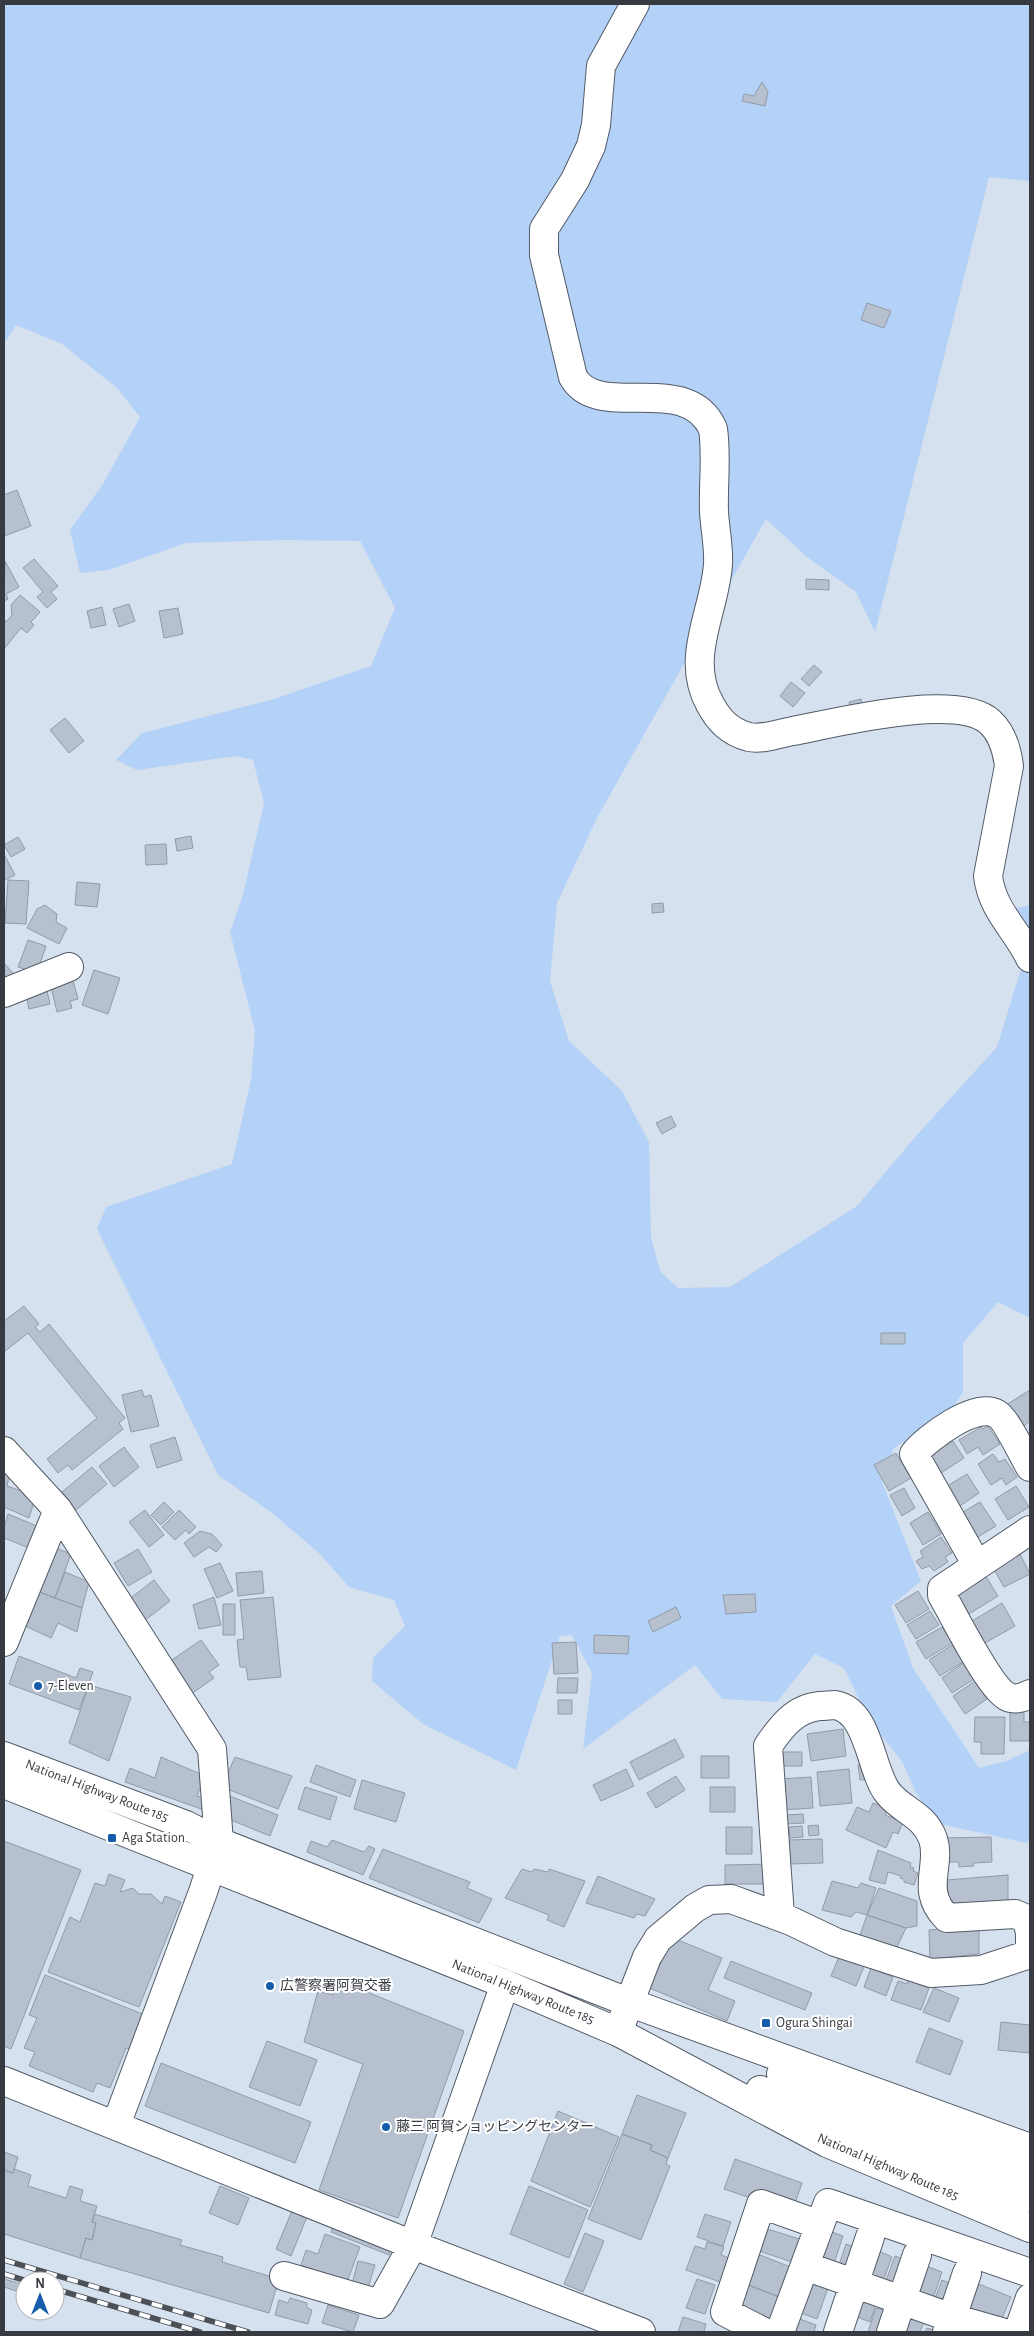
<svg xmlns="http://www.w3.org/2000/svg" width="1034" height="2336" font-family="'Alegreya Sans','Noto Sans JP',sans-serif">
  <rect width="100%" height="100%" fill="#d6e1ef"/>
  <path fill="#b4d1f7" d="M4,4H1030V181L989,177L875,632L856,592L807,557L766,519L598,816L557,903L550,981L569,1041L622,1091L649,1142L651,1237L660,1271L678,1288L730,1287L857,1206L916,1136L997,1047L1029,943L1014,909L1030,905V1318L998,1302L963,1343V1392L949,1414L894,1448L882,1482L921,1581L891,1606L913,1668L979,1768L1006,1761L1030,1750V1840L1027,1843L939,1824L916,1793L903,1763L868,1718L844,1668L815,1654L777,1702L722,1699L695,1665L583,1749L592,1673L572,1635L560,1636L516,1770L423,1724L372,1681L373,1658L405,1626L394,1600L349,1587L320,1554L271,1512L218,1475L97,1229L106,1207L232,1164L251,1080L255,1031L230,932L243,895L264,803L253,760L236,756L137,770L116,760L142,733L271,700L371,666L395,608L360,541L284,540L186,543L109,570L80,573L70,530L103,484L140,417L117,388L62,344L16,325L4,344Z"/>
  <path fill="#b6c0ce" stroke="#919ba8" d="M762,82L768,92L765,106L742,101L744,94L754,96Z
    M867,303L891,311L884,328L861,320Z
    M17,490L31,526L4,536V495Z
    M34,559L58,586L51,592L57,599L47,608L37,597L43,592L23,568Z
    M5,561L19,587L6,594L8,599L4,601Z
    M806,579L829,580V590L806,589Z
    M20,595L40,612L31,622L34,625L27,633L21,628L4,649V619L6,622L12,615L11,605Z
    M129,604L135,621L119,627L113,609Z
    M102,607L106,625L91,628L87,611Z
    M178,608L183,634L164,638L159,611Z
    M814,665L822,672L809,686L801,679Z
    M791,682L805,693L793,707L780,696Z
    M861,699L863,710L851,712L849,702Z
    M65,718L84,741L69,753L50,730Z
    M191,836L193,848L177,851L175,839Z
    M18,837L25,849L11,857L4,845Z
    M166,844L167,864L146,865L145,845Z
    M4,854L15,875L5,880L4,878Z
    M8,880L29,881L26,924L5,923Z
    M77,882L100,884L97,907L75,905Z
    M663,903L664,912L652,913V904Z
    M45,905L57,914L56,922L67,928L59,944L27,928L37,909Z
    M28,940L46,946L37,973L18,967Z
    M4,963L13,973L4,985Z
    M94,970L120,978L108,1014L82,1005Z
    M71,973L78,999L70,1001L72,1008L57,1012L50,983Z
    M45,982L50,1004L29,1009L24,987Z
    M671,1116L676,1126L662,1134L656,1123Z
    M24,1306L39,1324L35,1327L40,1332L49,1324L125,1418L119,1423L123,1429L72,1470L68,1465L58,1473L47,1459L97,1418L28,1333L4,1352V1321Z
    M881,1333H905V1344H881Z
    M142,1390L144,1397L151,1395L159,1426L131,1432L122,1395Z
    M1030,1390V1421L1021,1428L1006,1405Z
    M988,1426L1000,1444L983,1455L978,1447L967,1454L959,1440L981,1427L983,1429Z
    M175,1437L182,1460L157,1468L150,1445Z
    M953,1441L964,1458L938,1475L927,1457Z
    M124,1447L139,1467L114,1487L99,1466Z
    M896,1453L911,1478L889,1491L874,1465Z
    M993,1454L999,1462L1005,1459L1017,1477L1006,1485L1002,1478L991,1485L978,1464Z
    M4,1465L11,1468L7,1486L36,1496L29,1518L4,1507Z
    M92,1467L107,1484L76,1510L62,1492Z
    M967,1474L979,1493L960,1506L947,1486Z
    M1016,1486L1029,1507L1008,1520L995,1499Z
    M904,1488L915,1508L902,1516L890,1495Z
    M164,1502L174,1512L161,1525L151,1515Z
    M980,1502L996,1526L976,1538L960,1514Z
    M145,1510L164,1535L149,1547L129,1522Z
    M179,1510L196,1527L189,1534L186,1530L175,1540L162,1527Z
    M928,1512L941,1534L923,1545L910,1523Z
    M8,1514L42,1528L34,1550L4,1538V1528Z
    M200,1531L212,1534L222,1545L216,1552L209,1547L194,1557L184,1543Z
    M941,1537L952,1553L945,1557L948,1562L934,1571L929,1566L922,1569L916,1561L923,1557L920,1551Z
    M51,1546L71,1554L55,1598L31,1589Z
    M138,1549L152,1572L128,1586L114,1563Z
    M1019,1552L1030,1574L1004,1587L992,1566Z
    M220,1563L233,1591L217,1598L204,1569Z
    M262,1571L264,1593L238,1596L236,1573Z
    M65,1572L89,1582L82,1608L55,1598Z
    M985,1575L998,1596L969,1614L956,1592Z
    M154,1580L170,1601L144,1621L128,1600Z
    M31,1589L82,1608L77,1632L58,1623L51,1638L21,1624Z
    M918,1591L929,1609L906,1623L895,1605Z
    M755,1594L756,1612L726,1614L723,1595Z
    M214,1597L221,1625L199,1629L193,1605Z
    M273,1597L281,1677L248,1680L246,1667H240L237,1640L244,1639L240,1600Z
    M1002,1603L1015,1626L985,1643L972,1621Z
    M223,1604H235V1635H223Z
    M676,1607L681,1618L653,1632L648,1621Z
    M930,1611L939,1625L916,1639L907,1625Z
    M942,1627L952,1643L926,1659L916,1642Z
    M594,1635L629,1636L628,1654L594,1653Z
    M201,1640L219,1665L209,1672L214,1678L191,1694L169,1662Z
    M576,1642L578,1673L554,1674L552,1643Z
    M952,1645L963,1662L940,1676L929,1660Z
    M19,1656L76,1678L80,1668L93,1672L79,1710L9,1684Z
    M963,1663L974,1679L952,1693L942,1678Z
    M558,1678H578L577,1693H557Z
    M975,1681L987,1699L965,1714L953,1696Z
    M89,1685L131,1697L109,1761L69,1743Z
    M558,1700H572V1714H558Z
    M1010,1712H1024V1722H1030V1741H1010Z
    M975,1717H1005L1004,1754H981V1742H974Z
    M843,1729L846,1756L811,1761L807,1734Z
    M675,1739L684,1757L639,1780L630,1762Z
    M774,1752H802V1766H774Z
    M701,1756H729V1778H701Z
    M161,1757L205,1776L197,1796L209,1800L207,1811L125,1782L130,1768L155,1778Z
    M235,1757L292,1776L278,1809L222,1787Z
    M871,1764L872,1779L860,1780L858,1765Z
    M316,1765L356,1780L350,1797L310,1782Z
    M626,1769L634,1786L601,1801L593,1785Z
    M849,1769L852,1803L820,1806L817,1772Z
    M676,1776L685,1790L656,1808L647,1793Z
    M811,1777L813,1808L781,1810L779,1779Z
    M362,1780L405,1793L396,1822L354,1809Z
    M305,1787L337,1797L330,1820L298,1809Z
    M710,1787H735V1812H710Z
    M227,1795L278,1815L270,1836L221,1816Z
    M873,1803L888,1809L885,1815L903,1822L898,1834L893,1832L886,1848L846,1830L857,1807L869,1812Z
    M803,1814L804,1823L786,1824L785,1815Z
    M818,1825L819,1835L809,1836L808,1826Z
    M802,1826L803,1837L790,1838L789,1827Z
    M726,1827H752V1854H726Z
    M991,1837L992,1862L973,1863L974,1866L959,1867V1862H943L942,1838Z
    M822,1839L823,1863L790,1864L789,1840Z
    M332,1840L364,1852L369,1846L375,1849L363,1875L307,1852L311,1841L327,1847Z
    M4,1841L81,1870L11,2049L4,2046Z
    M383,1849L470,1882L467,1888L492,1899L479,1923L369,1878Z
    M878,1850L911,1863L910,1867L914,1868L913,1871L918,1873L914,1885L904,1882V1879L900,1878L901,1876L888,1872L885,1884L869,1880Z
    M771,1864V1884H725V1865Z
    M522,1869L532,1872L534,1869L548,1872L549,1869L585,1881L564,1927L547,1920L549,1915L505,1898Z
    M109,1874L125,1880L120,1892L133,1888L139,1894H151L162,1904L165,1896L181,1902L139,2007L48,1972L70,1917L80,1922L95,1883L105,1886Z
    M1008,1875V1904L949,1908L947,1880Z
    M598,1876L655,1899L645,1916L637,1914L634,1918L586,1903Z
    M832,1881L858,1888L861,1883L876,1888L867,1915L856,1912L851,1917L822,1910Z
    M879,1888L917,1901V1926L906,1928L867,1915Z
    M867,1915L906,1928L897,1947L859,1938Z
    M979,1926V1954L930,1959L929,1930Z
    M673,1938L722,1958L708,1990L735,2001L727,2021L645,1986L653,1968L657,1970Z
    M841,1952L866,1962L856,1986L831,1976Z
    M731,1961L812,1993L805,2010L724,1978Z
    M871,1968L893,1977L886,1996L864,1987Z
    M45,1975L145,2015L131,2049L126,2048L110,2088L97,2083L93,2092L29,2066L35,2052L24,2048L37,2018L29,2015Z
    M337,1980L464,2031L398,2218L319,2190L363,2064L304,2042L318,1991L333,1995Z
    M908,1980L929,1988L921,2010L891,2000L898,1981L907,1984Z
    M934,1988L959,1998L949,2022L923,2012Z
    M1001,2022L1030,2025V2053L998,2050Z
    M929,2028L963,2041L950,2075L916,2062Z
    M267,2041L317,2060L300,2106L249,2087Z
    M161,2063L311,2122L295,2163L145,2106Z
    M637,2095L686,2113L668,2158L650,2150L652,2145L622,2134Z
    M558,2111L619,2137L590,2207L531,2181Z
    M622,2134L652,2145L650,2150L668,2158L666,2164L670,2166L641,2240L588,2219Z
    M4,2152L18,2157L13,2173L4,2170Z
    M735,2159L802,2183L792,2212L724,2189Z
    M14,2169L31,2175L28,2186L66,2198L70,2186L83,2190L80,2201L97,2206L92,2222L96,2223L92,2240L86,2238L80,2258L4,2234V2170L13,2173Z
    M220,2186L249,2198L238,2225L209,2213Z
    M529,2186L588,2210L569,2258L510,2234Z
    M294,2206L309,2212L291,2256L276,2249Z
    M94,2214L182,2240L180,2245L223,2257L222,2262L279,2279L269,2313L80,2258L86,2238L92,2240L96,2223L92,2222Z
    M705,2214L731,2222L723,2246L697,2237Z
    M336,2220L394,2243L389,2255L331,2232Z
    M764,2228L803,2240L795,2263L756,2250Z
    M829,2231L843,2236L832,2269L817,2263Z
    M585,2233L604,2241L583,2292L564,2284Z
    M325,2234L360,2247L347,2282L301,2265L306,2250L318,2254Z
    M707,2242L724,2247L721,2255L732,2259L723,2283L686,2270L695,2246L705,2249Z
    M846,2244L861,2249L853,2273L838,2268Z
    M877,2250L892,2257L882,2284L866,2278Z
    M755,2253L793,2268L782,2298L743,2283Z
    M895,2256L911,2262L901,2289L885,2283Z
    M358,2261L375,2265L368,2288L352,2284Z
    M926,2266L942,2272L933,2299L916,2293Z
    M4,2279L25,2285V2294L4,2287Z
    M697,2279L715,2285L705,2314L686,2308Z
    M813,2280L829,2285L817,2319L801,2313Z
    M942,2280L958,2286L949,2309L933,2304Z
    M743,2283L782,2298L772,2324L733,2310Z
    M979,2284L1011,2297L1000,2323L968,2311Z
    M290,2298L307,2303V2308L312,2310L308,2324L275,2315L279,2300L288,2303Z
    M861,2299L876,2304L870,2322L855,2316Z
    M328,2305L359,2315L353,2332L322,2323Z
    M876,2308L890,2312L883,2332H868Z
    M909,2316L924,2322L920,2332H903Z
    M683,2317L706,2324L704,2332H678Z
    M800,2319L816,2325L814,2332H795Z
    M927,2328L940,2332H925Z"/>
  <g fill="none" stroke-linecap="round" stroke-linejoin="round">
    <g stroke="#515a66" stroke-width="30">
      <path id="minor" d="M635,4L601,66L596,125L591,146L575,180L544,229V255L573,377C598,422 687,370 713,429C717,456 713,484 714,512C715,529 719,547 718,564C715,611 684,658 710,704C719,721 730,732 749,737C762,740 781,733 793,731C835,723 957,692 990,722C1002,733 1007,750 1009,766L988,876C992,910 1016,929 1030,958
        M4,993L69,967
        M4,1451L58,1510L212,1749L219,1842L203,1892L116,2125
        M1030,1530L942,1589V1595C954,1616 988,1684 1005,1695C1012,1701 1023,1698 1030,1694
        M977,1565L914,1454C927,1438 976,1401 997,1414C1006,1419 1024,1457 1030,1467
        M4,1642L58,1510
        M780,1916L768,1746C781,1727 795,1708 820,1706C825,1706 831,1705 835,1705C870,1711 870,1771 888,1793C902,1811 924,1814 933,1839C942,1866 919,1890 947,1918L1015,1914L1027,1919L1030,1933V1954
        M618,2032L647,1957L658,1939L695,1908L709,1900L731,1899L791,1921L835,1942L931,1973L981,1970L1030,1954
        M4,2081L413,2245L641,2332
        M805,2266L952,2318L1001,2332
        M284,2276L380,2304L413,2245L505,1984
        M764,2332L725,2312L761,2204L820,2225
        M780,2332L828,2203L1030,2273
        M838,2332L870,2237
        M891,2332L917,2255
        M947,2332L967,2273
        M1018,2332L1030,2298"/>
    </g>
    <g stroke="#515a66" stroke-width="30">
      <path id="highway" d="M4,1756L186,1825L219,1842L628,2002L1030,2148
        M4,1784L505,1984L618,2032L827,2143L1030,2228
        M781,2074L854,2108L1030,2177
        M760,2090L1030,2198"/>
    </g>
    <use href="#minor" stroke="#fff" stroke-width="28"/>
    <use href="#highway" stroke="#fff" stroke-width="28"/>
    <g stroke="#4c5158" stroke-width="5.5">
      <path id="rail" d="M4,2260L248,2332
        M4,2274L27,2281
        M55,2289L200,2332"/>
    </g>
    <use href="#rail" stroke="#fff" stroke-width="4" stroke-dasharray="11" stroke-linecap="butt"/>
  </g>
  <g fill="#155cab" stroke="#fff" stroke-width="2">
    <circle cx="38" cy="1686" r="5"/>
    <rect x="107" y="1833" width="10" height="10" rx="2.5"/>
    <circle cx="270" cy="1986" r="5"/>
    <rect x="761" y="2018" width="10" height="10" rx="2.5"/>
    <circle cx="386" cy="2127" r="5"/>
  </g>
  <g text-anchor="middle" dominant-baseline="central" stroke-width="4" stroke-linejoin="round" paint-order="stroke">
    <g font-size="14" fill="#373b41" stroke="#fff" text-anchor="start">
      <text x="48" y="1686">7-Eleven</text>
      <text x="122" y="1838">Aga Station</text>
      <text x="280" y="1986">広警察署阿賀交番</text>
      <text x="776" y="2023">Ogura Shingai</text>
      <text x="396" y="2127">藤三 阿賀ショッピングセンター</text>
    </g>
    <g font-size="14" fill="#373b41" stroke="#fff">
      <text transform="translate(97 1791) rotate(21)">National Highway Route 185</text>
      <text transform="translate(523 1992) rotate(22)">National Highway Route 185</text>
      <text transform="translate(888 2167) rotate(23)">National Highway Route 185</text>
    </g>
  </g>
  <rect width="1034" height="2336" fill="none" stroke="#373b41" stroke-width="10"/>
  <g transform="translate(40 2296)"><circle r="24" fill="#ffffff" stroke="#afb1b3"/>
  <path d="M0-4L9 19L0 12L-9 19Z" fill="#155cab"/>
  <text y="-8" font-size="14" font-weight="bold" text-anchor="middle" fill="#373b41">N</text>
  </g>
</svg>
